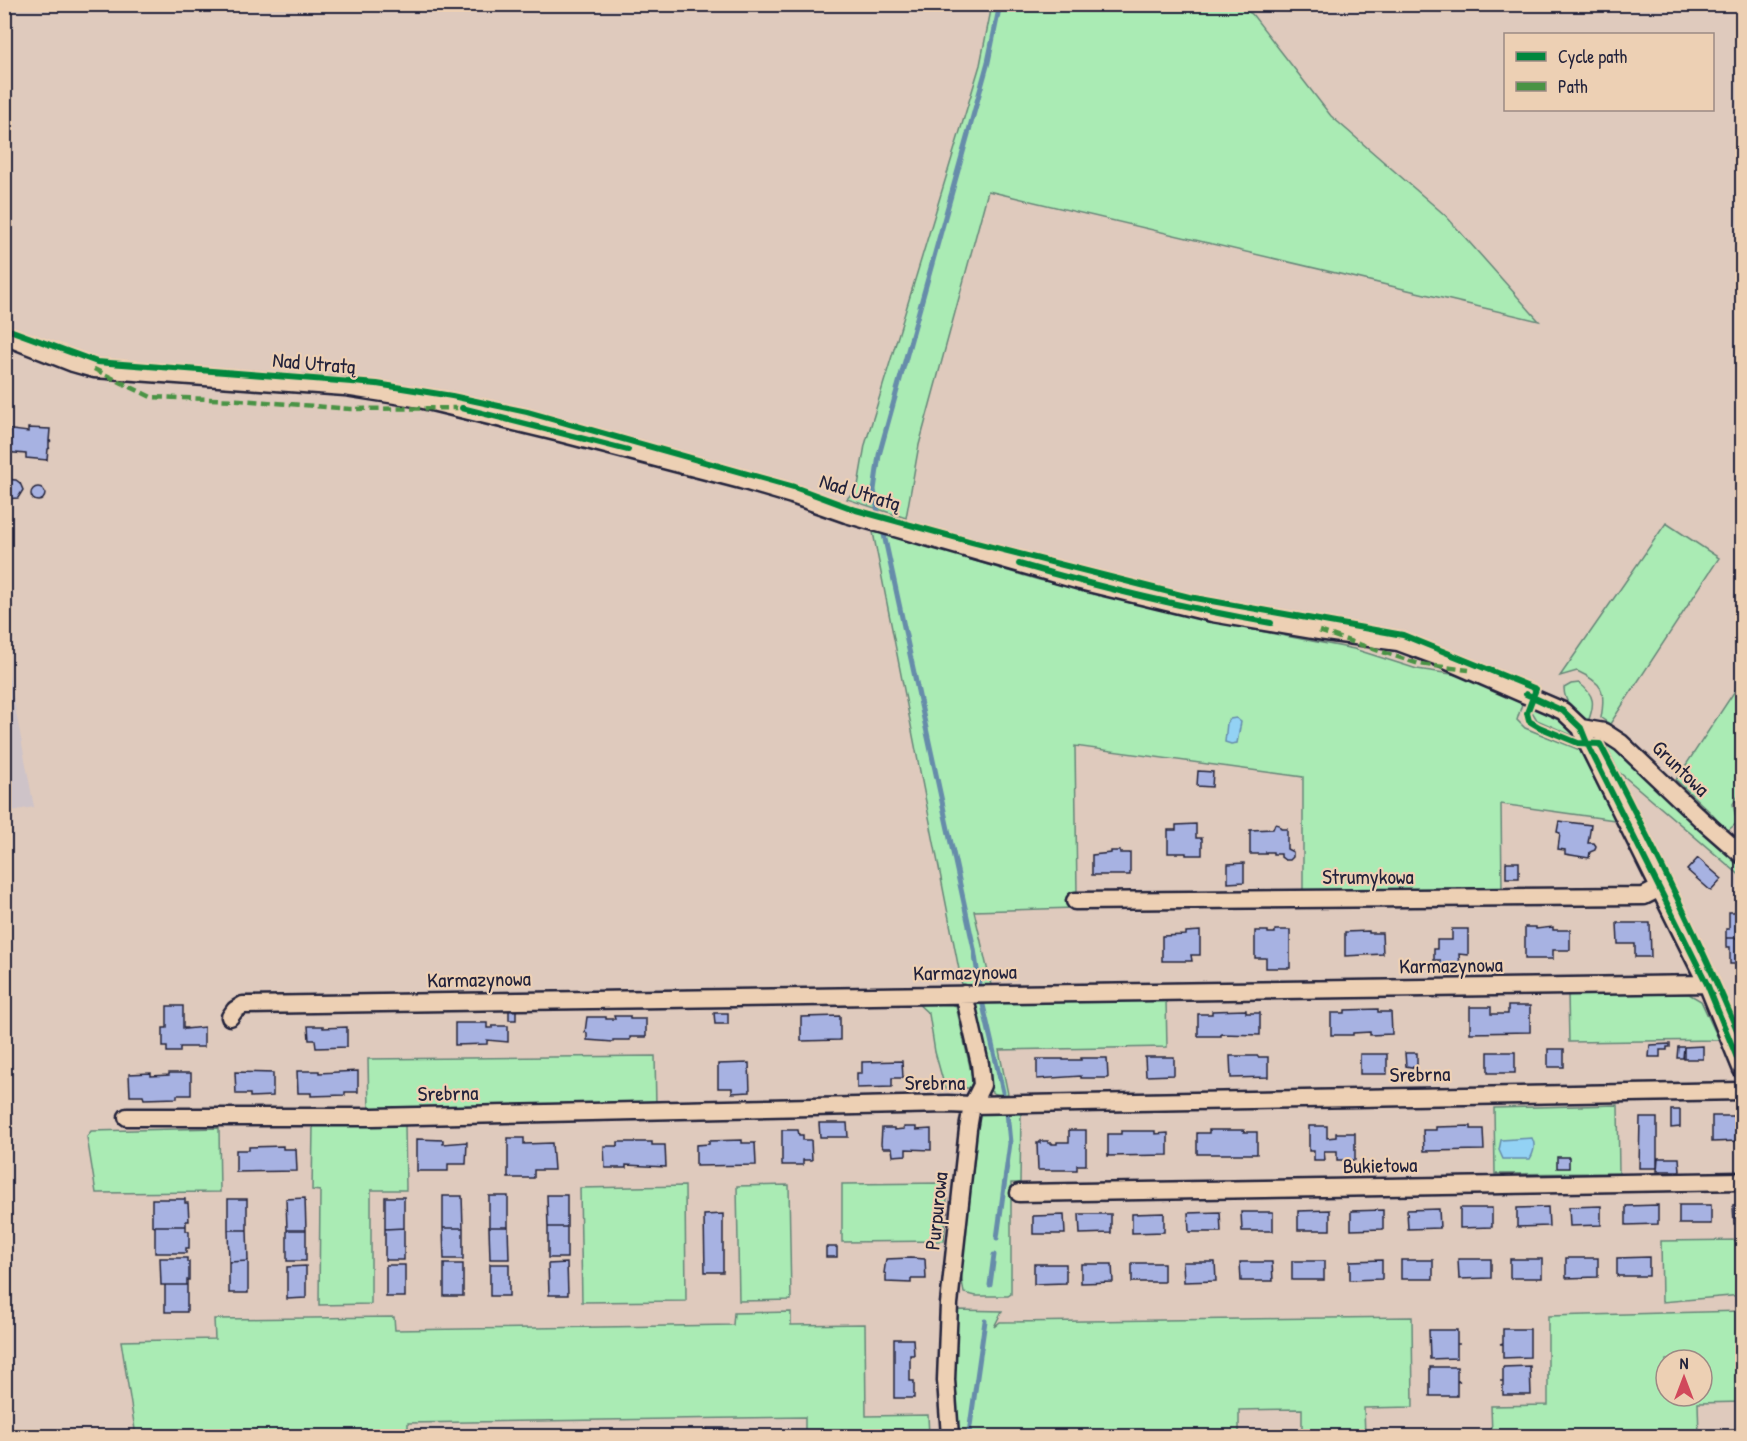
<svg xmlns="http://www.w3.org/2000/svg" width="1747" height="1441" font-family="'Patrick Hand',sans-serif">
  <rect width="100%" height="100%" fill="#dfcabd"/>
  <filter id="ink" filterUnits="userSpaceOnUse"><feTurbulence type="fractalNoise" baseFrequency=".0167" numOctaves="2"/><feDisplacementMap in="SourceGraphic" scale="12" xChannelSelector="R" yChannelSelector="G"/><feConvolveMatrix kernelMatrix="1 2 1 2 8 2 1 2 1" color-interpolation-filters="sRGB"/></filter>
  <g filter="url(#ink)">
    <path fill="#cec3c8" d="M4,665H7L34,807L5,812Z"/>
    <path fill="#aaebb4" stroke="#668678" stroke-width="1.5" fill-rule="evenodd" d="M992,5H1238L1252,14L1331,116L1446,216L1539,321L988,191L919,445L906,518L847,499L858,486L865,445L980,65Z
      M1666,523L1719,558L1610,724L1601,718C1606,690 1603,683 1577,671L1560,676Z
      M872,527L903,535L968,559L1039,580L1095,592L1223,624L1354,649L1417,669L1465,676L1510,694L1522,704L1517,720L1525,728L1580,750L1615,820L1501,804L1502,889L1303,892V777L1075,746L1077,894L1074,908L974,911L991,985H962Z
      M1742,680V790L1733,804L1737,823L1727,831L1710,812L1676,780Z
      M1579,683C1595,695 1595,704 1588,722C1576,713 1564,704 1564,688L1571,684Z
      M1533,707L1562,720L1576,737L1537,720L1531,710Z
      M1604,742L1618,749L1742,863V877L1619,772Z
      M1568,994H1689L1701,1001L1719,1040L1569,1042Z
      M1166,999L1167,1047L999,1050L1008,1094C997,1095 993,1095 985,1086L972,1008L977,1003Z
      M948,1002L956,1006L973,1080L970,1088H945L935,1052L929,1014L917,1003Z
      M655,1056L656,1106L369,1111L368,1059Z
      M1618,1105L1619,1173L1495,1174L1494,1108Z
      M1012,1110L1021,1114L1020,1183H1011V1294L1008,1296H976L964,1293L961,1274L967,1182L976,1122L982,1111Z
      M405,1125L406,1190H371V1304L319,1305L320,1191L312,1190L313,1126Z
      M219,1128L220,1192L96,1193L87,1137L91,1131Z
      M948,1183L944,1241L842,1242V1184Z
      M789,1185L791,1300L739,1301L737,1186Z
      M685,1186L686,1301L582,1302L580,1188Z
      M1742,1240V1295L1662,1302L1661,1241Z
      M956,1310L1002,1311L994,1327L1000,1322L1412,1317L1413,1407L1364,1408L1365,1436H1302V1409L1239,1410V1436H958L954,1385V1318Z
      M1742,1311V1402L1698,1403L1699,1436H1492L1491,1406L1548,1405V1316ZM1666,1360H1702V1396H1666Z
      M791,1312V1325L865,1324L866,1416L928,1415L929,1436H805V1417L408,1423V1436H136L121,1341L215,1339L214,1319L394,1317L395,1330L733,1325L734,1313Z"/>
    <path fill="#93d2f4" stroke="#668caa" stroke-width="1.5" d="M1236,718L1241,722L1237,743L1231,744L1225,742L1227,723L1230,719Z
      M1532,1138C1536,1145 1534,1152 1530,1159H1503L1499,1150L1501,1140Z"/>
    <g fill="none" stroke-linecap="round" stroke-linejoin="round">
      <path stroke="#668caa" stroke-width="5" d="M878,512L874,490L879,455L988,62L1000,4
        M883,530L974,949L979,982
        M983,1005L1003,1092
        M997,1238L1010,1143L1007,1112
        M990,1285L994,1255
        M970,1436L969,1433L985,1321"/>
    </g>
    <path fill="#a7b2e2" stroke="#22223b" stroke-width="1.5" d="M28,428L50,429L49,441H51L49,442V448H50L48,449L47,460L26,458V454L4,452L5,429L28,432Z
      M4,479L16,480L20,483L23,490L18,498L4,499Z
      M31 494a7 7 0 1 1 14 0a7 7 0 1 1-14 0Z
      M1198,771L1213,772L1212,787L1197,786Z
      M1559,821L1591,825L1588,843H1594L1596,846L1595,850L1590,852L1589,858L1565,854V850L1558,849L1560,833L1557,832Z
      M1196,824V838H1202V855H1186V853H1168V830H1176V825Z
      M1275,824L1279,825L1281,829H1287V849L1293,852V857L1290,860H1285L1281,857V854H1273V852H1266V854H1250V830L1273,829Z
      M1111,851H1120V853H1130V875H1092V855L1111,853Z
      M1698,858L1722,879L1711,891L1687,870Z
      M1506,862H1519V878H1506Z
      M1244,863V882L1228,883V864Z
      M1737,909L1742,911V938H1726V929H1729V912H1734Z
      M1617,923H1650L1651,957H1635V944H1618Z
      M1525,927H1536V929L1553,927V930H1570V950H1553V959H1525Z
      M1452,929H1468V955L1459,954L1460,967H1441L1440,960H1434V949H1437V940H1452Z
      M1275,930H1290V968H1266V958H1255V931H1268V933H1275Z
      M1200,931V955H1191L1192,961H1162V936L1186,935V932Z
      M1369,931V933H1382L1383,954L1345,956V932Z
      M1726,938H1742L1741,967H1738L1735,964H1730V947H1726Z
      M167,1006H183V1028H186L185,1029L204,1027V1047H180V1052H167V1047H163V1028H167Z
      M1508,1006H1530V1032L1470,1033V1007H1491V1014H1508Z
      M509,1009H516V1020H509Z
      M1378,1009V1012H1391L1392,1034L1370,1035V1032L1353,1033V1035H1331V1013H1345V1010Z
      M1246,1010V1013H1260V1035L1221,1034V1036H1198V1014H1212V1011Z
      M714,1013H728V1024H715Z
      M614,1016H630V1019H646V1037H630V1040H613V1042L587,1040V1033L585,1032L587,1017H606V1019H615Z
      M840,1016V1040L801,1041V1017Z
      M455,1023H487V1028H492V1026H508V1042L487,1040V1044L455,1045Z
      M308,1026H323V1028L347,1027V1047L316,1048L315,1040H309Z
      M1670,1044V1047H1667V1050H1660V1057H1649L1650,1045Z
      M1703,1046V1059H1684V1047Z
      M1678,1047H1684L1683,1058H1677Z
      M1548,1049H1564V1067H1548Z
      M1488,1052H1515V1073H1488Z
      M1405,1053H1417V1068L1406,1066Z
      M1360,1054H1387V1074H1360Z
      M1230,1056H1258V1057H1268V1077L1231,1078Z
      M1145,1057H1174V1075L1146,1076Z
      M1081,1058H1107L1108,1078H1081V1076L1037,1079V1059H1063V1060H1081Z
      M902,1061L903,1078H892V1087L857,1088V1073H862V1062Z
      M749,1063L750,1092L732,1093V1088H718V1064Z
      M297,1071H319V1073L358,1071V1092H345V1095L311,1096V1093H298Z
      M235,1072L273,1073V1096L250,1097V1094H236Z
      M151,1073V1076L169,1075V1073H191V1095H177V1098L144,1099L143,1096H130L129,1074Z
      M1671,1110H1680V1127L1671,1128Z
      M1712,1116H1736L1737,1141L1712,1142Z
      M1640,1118H1657V1168H1639Z
      M819,1123H847L848,1137H820Z
      M1309,1126H1327V1138L1336,1137V1133H1355V1160H1337V1151H1324L1325,1160H1314V1151H1309Z
      M1471,1126V1129H1483L1484,1150L1424,1151L1423,1130H1436V1127Z
      M904,1127H916V1130L931,1129V1150L906,1149V1155L893,1156L892,1148H883L881,1144L882,1128H894V1130L904,1129Z
      M782,1130H798L799,1135H803V1140H811L812,1160H803V1165H782Z
      M1069,1130H1086V1165H1077V1170H1038L1037,1143H1040V1141H1048V1143H1052V1144H1057V1142H1069Z
      M1209,1130H1244V1132H1257V1154H1197V1133H1209Z
      M1121,1131H1155V1134L1168,1133V1155L1108,1156V1134H1121Z
      M508,1138H524V1144L552,1143L554,1170H534V1178H508Z
      M417,1139L443,1140V1144L467,1142L466,1164H448V1171H417Z
      M742,1140V1143H755L756,1165L696,1166V1145L709,1144V1141Z
      M618,1142H652V1145H665L666,1167L626,1165V1168H605L604,1146H618Z
      M283,1146V1149H296L297,1171L236,1172V1150H249V1147Z
      M1557,1157H1569V1168H1557Z
      M1658,1158H1679L1680,1171H1657Z
      M547,1195H567V1227H548Z
      M443,1196H462L463,1228H443Z
      M489,1196H508V1227H489Z
      M385,1197H404V1228L385,1229Z
      M305,1198L306,1230H287L286,1199Z
      M152,1199H185V1203H188L189,1221H186V1226H152Z
      M228,1199H247V1230H228Z
      M1742,1204V1223L1734,1224L1733,1205Z
      M1658,1205V1224L1626,1225V1206Z
      M1679,1205H1711V1224H1679Z
      M1601,1206V1225L1570,1226L1569,1207Z
      M1548,1207L1549,1226L1517,1227V1208Z
      M1460,1208H1492V1227L1460,1228Z
      M1439,1209L1440,1228L1408,1229L1407,1210Z
      M1330,1210V1230H1298V1211Z
      M1383,1210V1229L1351,1230V1211Z
      M1220,1212L1221,1232H1189L1188,1213Z
      M1241,1212H1273V1231H1242Z
      M1164,1213V1232L1132,1233V1214Z
      M723,1214V1272H705L704,1215Z
      M1079,1214H1111V1233L1080,1234Z
      M1064,1215L1065,1234H1033V1216Z
      M152,1226H186V1231H189V1248H186V1253H155V1227Z
      M489,1227H508L509,1259H490Z
      M548,1227H567V1258H548Z
      M404,1228V1260H385V1229Z
      M443,1228H463V1259H444Z
      M228,1230H247L248,1261L229,1262Z
      M287,1230H306V1261H287Z
      M826,1247H837V1257H826Z
      M1649,1257V1276H1617V1258Z
      M160,1258H187V1262H189V1280H187V1285H161Z
      M910,1258L925,1259L926,1279H911V1283L886,1282V1274L884,1273L886,1259Z
      M1566,1258H1598V1277L1566,1278Z
      M1458,1259H1491V1278L1459,1279Z
      M1510,1259H1542V1278H1510Z
      M1382,1260V1279L1350,1280V1261Z
      M1401,1260H1433V1279H1401Z
      M248,1261V1293H229V1262Z
      M1292,1261H1324V1280H1292Z
      M1183,1262H1215L1216,1281L1184,1282Z
      M1240,1262H1272L1273,1281H1241Z
      M567,1263L568,1295H549L548,1264Z
      M1132,1263H1164V1282H1132Z
      M444,1264H463V1296H444Z
      M490,1264H509V1296H490Z
      M1034,1264H1066V1283L1034,1284Z
      M1081,1264H1112L1113,1282L1081,1283Z
      M386,1265H405V1297H386Z
      M306,1266V1298L287,1299V1267Z
      M161,1285H187V1312H165V1285Z
      M1503,1329H1530V1357L1503,1358V1344H1500L1503,1343Z
      M1429,1330H1457V1344H1460H1457V1358L1430,1359Z
      M894,1339H913L914,1355H910V1381H914V1398H894Z
      M1530,1366L1531,1395H1503V1381H1500H1503V1367Z
      M1430,1367H1457V1381H1460L1457,1382V1396H1430Z
      M707,1428H729L730,1436H707Z
      M1289,1433V1436H1271V1434Z"/>
    <g fill="none" stroke-linecap="round" stroke-linejoin="round">
      <g stroke="#22223b" stroke-width="21">
        <path id="minor" d="M4,336L73,363L94,369L345,387L415,398L560,433L741,480L792,495L846,514L1080,581L1212,613L1319,631L1398,642L1436,656L1563,711L1581,728L1587,743L1707,984L1742,1070
          M1581,728L1604,732L1621,743L1702,820L1742,855
          M1075,901L1644,896L1660,888
          M230,1017L235,1010L243,1005L1707,984
          M127,1117H373L948,1104L972,1105L1742,1091
          M1019,1193L1742,1181
          M950,1436L946,1380L949,1304L968,1129L972,1105L982,1085L980,1064L964,994"/>
      </g>
      <use href="#minor" stroke="#edd0b4" stroke-width="16"/>
      <path stroke="#4a9344" stroke-width="4.5" stroke-dasharray="9 4.5" stroke-linecap="butt" d="M94,369L151,397L240,400L351,409L463,408
        M1319,631L1419,664L1469,670"/>
      <g stroke="#edd0b4" stroke-width="10">
        <path id="cycleway" d="M4,328L97,362L377,384L452,396L527,412L794,487L856,510L972,542L1189,597L1403,635L1536,689L1527,713L1529,721L1539,727L1578,743L1600,744C1651,842 1700,940 1742,1042
          M462,408L628,450
          M1019,564C1102,588 1186,608 1271,623
          M1526,694L1563,711L1581,728L1587,743L1707,984L1742,1070"/>
      </g>
      <use href="#cycleway" stroke="#00873e" stroke-width="6"/>
    </g>
  </g>
  <g text-anchor="middle" dominant-baseline="central" stroke-width="4.5" stroke-linejoin="round" paint-order="stroke">
    <g font-size="21" fill="#22223b" stroke="#edd0b4">
      <text transform="translate(314 363) rotate(5)">Nad Utratą</text>
      <text transform="translate(860 492) rotate(17)">Nad Utratą</text>
      <text transform="translate(1681 768) rotate(44)">Gruntowa</text>
      <text x="1368" y="876">Strumykowa</text>
      <text transform="translate(1451 965) rotate(-1)">Karmazynowa</text>
      <text transform="translate(965 972) rotate(-1)">Karmazynowa</text>
      <text transform="translate(479 979) rotate(-1)">Karmazynowa</text>
      <text transform="translate(1420 1074) rotate(-1)">Srebrna</text>
      <text x="935" y="1082">Srebrna</text>
      <text transform="translate(448 1093) rotate(-1)">Srebrna</text>
      <text transform="translate(1380 1165) rotate(-1)">Bukietowa</text>
      <text transform="translate(936 1211) rotate(-84)">Purpurowa</text>
    </g>
  </g>
  <rect width="1747" height="1441" fill="none" stroke="#edd0b4" stroke-width="24"/>
  <rect x="12" y="12" width="1723" height="1417" fill="none" stroke="#22223b" stroke-width="2" filter="url(#ink)"/>
  <rect x="1504" y="33" width="210" height="78" fill="#edd0b4" stroke="#9c8a84" stroke-width="1.5"/>
  <rect x="1516" y="52" width="30" height="9" fill="#00873e" stroke="#9c8a84" stroke-width="1.5"/>
  <text x="1558" y="63" font-size="18" fill="#22223b">Cycle path</text>
  <rect x="1516" y="82" width="30" height="9" fill="#4a9344" stroke="#9c8a84" stroke-width="1.5"/>
  <text x="1558" y="93" font-size="18" fill="#22223b">Path</text>
  <g transform="translate(1684 1378)"><circle r="28" fill="#edd0b4" stroke="#9c8a84" stroke-width="1.5"/>
  <path d="M0-4.5L10 22L0 15L-10 22Z" fill="#d1495b"/>
  <text y="-9" font-size="16" font-weight="bold" text-anchor="middle" fill="#22223b">N</text>
  </g>
</svg>
